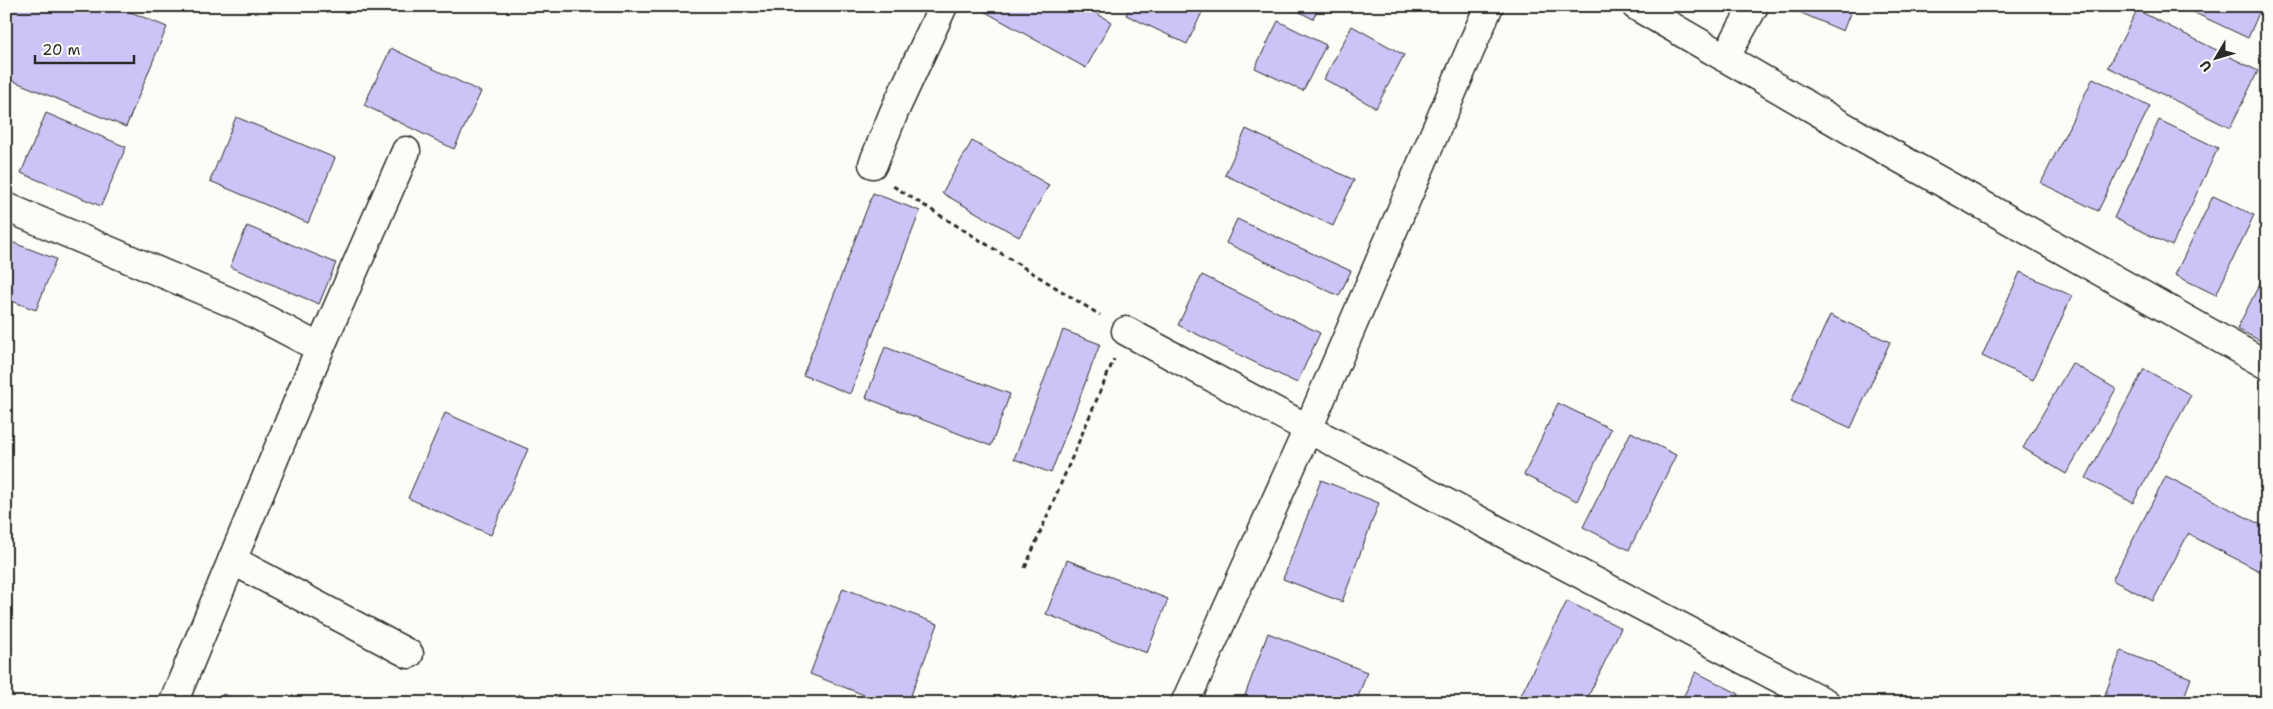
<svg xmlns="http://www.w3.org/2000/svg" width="2273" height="709" font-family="'Shantell Sans',sans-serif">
  <rect width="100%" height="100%" fill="#fdfcf7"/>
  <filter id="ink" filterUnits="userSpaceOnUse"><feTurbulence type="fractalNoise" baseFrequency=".02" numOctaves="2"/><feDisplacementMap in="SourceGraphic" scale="10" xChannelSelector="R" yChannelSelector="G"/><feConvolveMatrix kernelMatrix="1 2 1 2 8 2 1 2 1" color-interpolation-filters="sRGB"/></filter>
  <g filter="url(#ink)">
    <path fill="#cbc4f6" stroke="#2b2b2b" d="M6,6H116L167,27L126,127L6,78Z
      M982,6H1084L1111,22L1086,68L980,9Z
      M1130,6H1205L1187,44L1126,15Z
      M1288,6H1319L1313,19Z
      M1801,6H1853L1843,31L1799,12Z
      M2180,6H2262L2248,38Z
      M2137,10L2258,71L2230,128L2108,67Z
      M1278,21L1326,45L1303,91L1255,68Z
      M1352,26L1404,55L1376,108L1324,79Z
      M391,48L481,92L454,149L364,105Z
      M2093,78L2150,106L2098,211L2041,183Z
      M6,93L11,95L6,105Z
      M46,113L126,147L101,206L21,173Z
      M236,117L335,158L308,223L210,181Z
      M2159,120L2218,148L2172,246L2114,218Z
      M1246,129L1354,180L1333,226L1225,175Z
      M972,141L1049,185L1019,237L942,193Z
      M873,193L920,211L850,394L803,375Z
      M2213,196L2254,215L2216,295L2175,275Z
      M1237,219L1351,271L1339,296L1226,243Z
      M247,226L336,263L319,304L230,267Z
      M6,240L56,259L36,310L6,299Z
      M2267,269V344L2237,329Z
      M2020,272L2072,296L2033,380L1982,356Z
      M1202,275L1320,333L1297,383L1178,325Z
      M1830,315L1890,342L1851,428L1791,401Z
      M1063,330L1100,344L1051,473L1014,459Z
      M885,347L1010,394L991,446L866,398Z
      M2072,363L2116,389L2066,474L2023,448Z
      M2144,369L2191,395L2133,503L2086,478Z
      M1558,403L1611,429L1577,501L1524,475Z
      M445,413L528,449L491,535L408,498Z
      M1631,432L1676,455L1629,550L1583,527Z
      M2166,476L2267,528V575L2188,534L2153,601L2112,580Z
      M1321,480L1379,503L1342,602L1283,579Z
      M1067,560L1168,599L1147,653L1046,614Z
      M843,588L938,624L908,703H885L810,674Z
      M1567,601L1621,628L1585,703H1517Z
      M1268,633L1367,672L1356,703H1257L1244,698Z
      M2121,651L2191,678L2182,703H2102Z
      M1696,672L1739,694L1735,703H1680Z
      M223,694L243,703H219Z
      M518,694L538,703H514Z"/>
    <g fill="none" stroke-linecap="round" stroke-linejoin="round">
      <g stroke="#2b2b2b" stroke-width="31">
        <path id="street" d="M1636,6L1869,141L2267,365
          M1725,58L1754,6
          M873,164L894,112L943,6
          M6,207L242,307L320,348
          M1126,331L1497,530L1826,703
          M232,560L409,654
          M173,703L320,348L406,151
          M1185,703L1308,429L1489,6"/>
      </g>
      <path stroke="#2b2b2b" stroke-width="3" stroke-dasharray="5 4" stroke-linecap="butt" d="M893,186L1100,315
        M1025,568L1114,359"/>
      <use href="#street" stroke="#fdfcf7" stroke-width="28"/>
    </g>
  </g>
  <rect width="2273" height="709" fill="none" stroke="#fdfcf7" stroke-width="25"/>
  <rect x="12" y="12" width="2248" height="684" fill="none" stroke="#2b2b2b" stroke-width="2" filter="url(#ink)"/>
  <g transform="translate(2216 58) rotate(232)" stroke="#fdfcf7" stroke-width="4" paint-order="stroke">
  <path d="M0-4L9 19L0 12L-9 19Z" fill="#2b2b2b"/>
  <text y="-8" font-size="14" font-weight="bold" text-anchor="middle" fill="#2b2b2b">U</text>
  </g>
  <path d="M35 55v8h99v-8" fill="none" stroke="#2b2b2b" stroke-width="2.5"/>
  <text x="42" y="55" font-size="15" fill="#2b2b2b" stroke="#fdfcf7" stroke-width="4" paint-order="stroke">20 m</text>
</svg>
